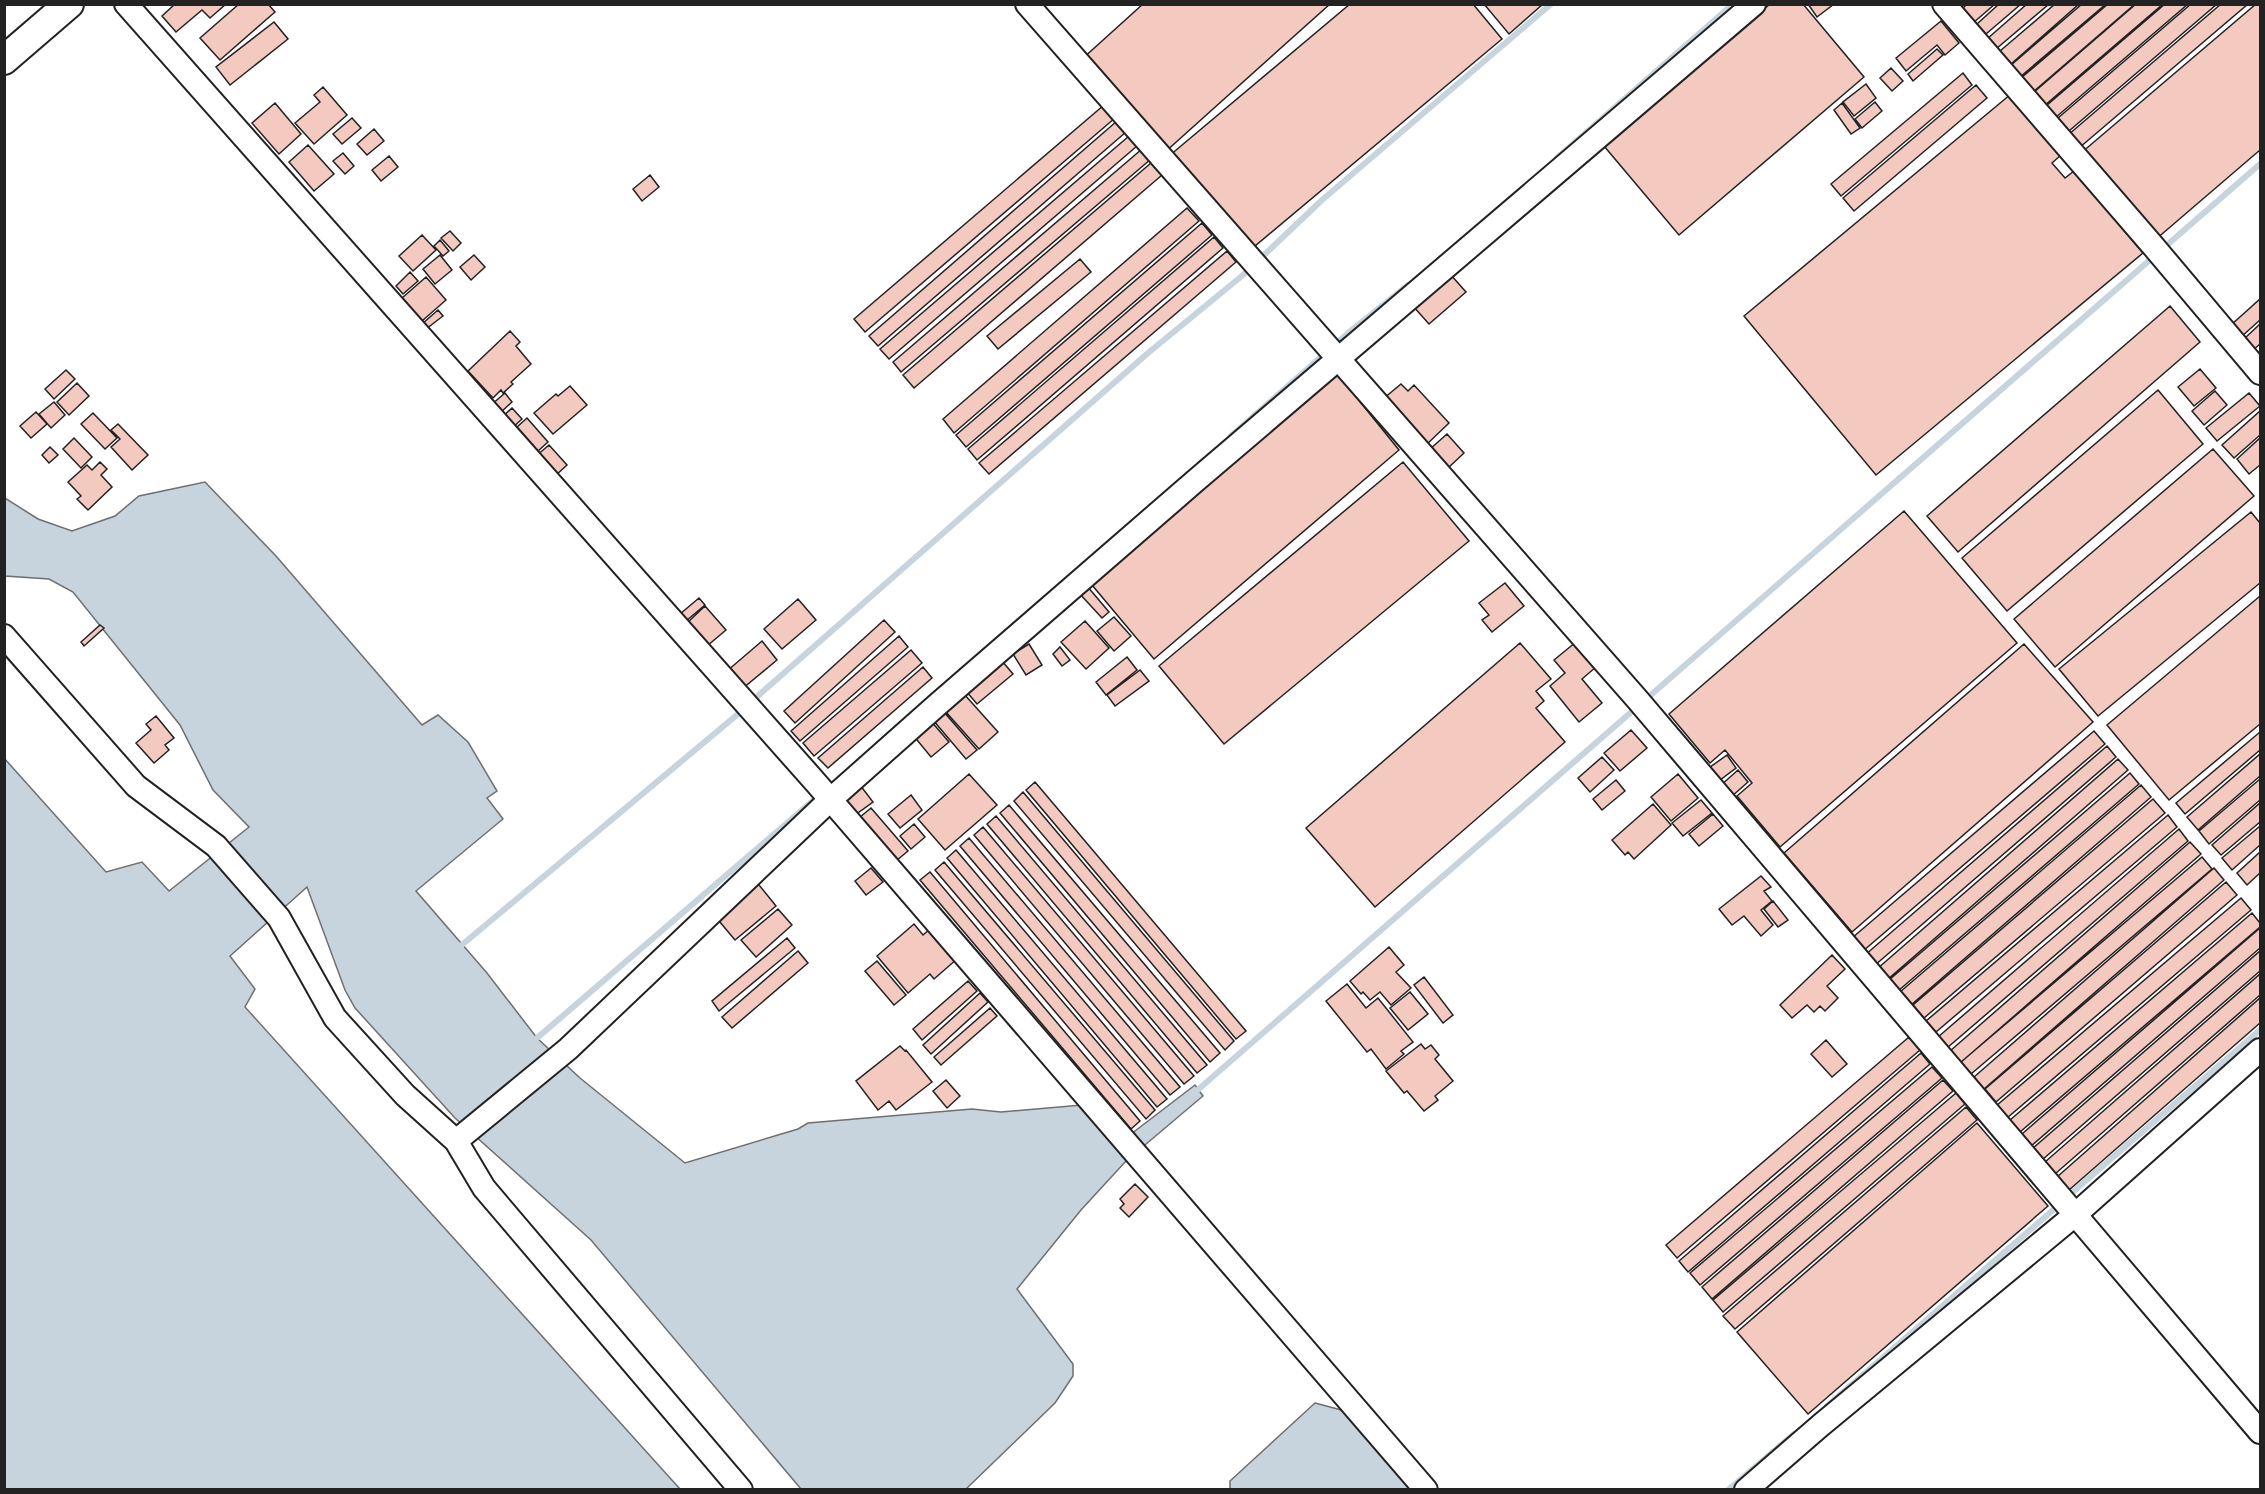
<svg xmlns="http://www.w3.org/2000/svg" width="2265" height="1494" font-family="Inter,sans-serif">
  <rect width="100%" height="100%" fill="#fff"/>
  <path fill="#c7d3dd" stroke="#6f6f6f" stroke-width="1.5" d="M205,482L276,556L422,725L438,715L468,742L497,791L487,798L503,819L416,891L487,973L537,1038L580,1078L685,1163L798,1129L808,1123L972,1109L1001,1112L1082,1105L1118,1144L1195,1085L1203,1096L1126,1161L1081,1210L1017,1289L1073,1364V1376L1055,1403L966,1489H801L591,1240L455,1118L355,1008L345,990L307,887L230,956L255,989L245,1007L680,1489H5L4,758L106,872L142,862L169,891L249,827L213,790L180,725L73,592L49,579L5,576V498L38,519L72,531L115,516L139,496Z
    M1315,1403L1345,1411L1414,1490H1230V1481Z"/>
  <g fill="none" stroke-linecap="round" stroke-linejoin="round">
    <path stroke="#c7d3dd" stroke-width="6" d="M1557,158L1733,4
      M1231,436L1354,328L1408,285
      M751,702L1148,353L1243,275L1322,200L1551,4
      M457,949L744,709
      M537,1038L816,798
      M1193,1094L2260,164
      M2067,1197L2260,1030
      M1827,1406L2060,1204
      M1728,1490L1794,1434"/>
  </g>
  <path fill="#f3c9c0" stroke="#222" stroke-width="1.5" d="M175,4H226L210,18L202,10L176,32L162,16Z
    M239,4H268L275,12L220,60L200,38Z
    M1143,4H1330L1164,153L1081,60Z
    M1350,4H1473L1502,39L1249,251L1169,156Z
    M1484,4H1543L1509,34Z
    M1770,4H1803L1864,77L1679,235L1604,146Z
    M1808,4H1834L1817,17Z
    M1967,4H1995L1973,23L1962,9Z
    M1999,4H2021L1986,34L1977,24Z
    M2027,4H2049L1996,49L1987,39Z
    M2055,4H2079L2011,64L2000,51Z
    M2082,4H2106L2020,77L2010,66Z
    M2108,4H2135L2033,92L2021,78Z
    M2136,4H2163L2044,106L2033,93Z
    M2165,4H2188L2055,118L2046,106Z
    M2191,4H2217L2069,131L2058,118Z
    M2221,4H2248L2079,148L2068,135Z
    M2256,4H2260V150L2155,240L2081,153Z
    M1941,21L1959,43L1945,55L1937,45L1906,71L1896,58Z
    M274,22L288,39L230,85L216,67Z
    M1937,49L1943,55L1913,81L1908,74Z
    M1891,68L1903,81L1892,91L1880,78Z
    M1963,73L1972,85L1841,196L1831,184Z
    M1866,84L1876,98L1854,116L1843,102Z
    M1976,85L1987,98L1854,211L1843,198Z
    M323,87L347,115L314,144L295,123L320,102L314,95Z
    M2011,94L2061,155L2052,163L2065,178L2074,171L2143,253L1876,475L1744,316Z
    M1875,102L1882,111L1862,128L1855,119Z
    M275,103L301,134L279,154L252,123Z
    M1842,103L1860,128L1851,134L1834,110Z
    M1104,105L1115,118L865,332L854,319Z
    M352,118L361,128L342,144L333,134Z
    M1117,121L1126,132L878,346L869,336Z
    M374,129L384,141L367,155L357,144Z
    M1129,136L1137,146L889,359L880,349Z
    M308,145L334,174L314,191L289,162Z
    M1142,149L1151,159L901,372L893,362Z
    M343,153L354,166L345,174L333,161Z
    M389,156L398,167L381,181L372,170Z
    M1151,163L1162,175L914,388L903,375Z
    M650,175L659,187L642,201L633,189Z
    M1187,208L1199,221L954,433L943,419Z
    M1202,223L1212,235L966,447L956,435Z
    M450,231L461,243L453,251L441,238Z
    M422,235L436,250L413,271L399,256Z
    M1214,237L1223,248L977,460L968,449Z
    M440,240L449,251L443,256L434,246Z
    M1227,251L1236,262L989,474L979,463Z
    M440,255L452,270L435,284L423,269Z
    M474,255L485,267L471,280L460,267Z
    M1080,259L1091,272L998,349L987,336Z
    M410,272L418,281L403,294L396,286Z
    M1450,274L1466,292L1429,324L1413,306Z
    M426,277L446,300L422,321L402,298Z
    M2260,299V320L2241,337L2231,325Z
    M2170,306L2200,342L1958,552L1927,516Z
    M438,310L443,316L426,329L422,324Z
    M2260,324V344L2253,350L2244,339Z
    M510,331L520,342L516,346L531,364L511,382L513,384L503,393L501,390L493,398L468,371Z
    M2200,369L2216,388L2194,406L2178,387Z
    M66,370L75,379L54,399L45,389Z
    M1336,372L1399,450L1154,659L1092,585Z
    M77,383L89,396L69,415L57,402Z
    M1401,384L1408,391L1414,385L1449,423L1425,446L1383,399Z
    M570,386L587,405L553,434L534,413L556,394L558,396Z
    M2158,390L2203,444L2007,611L1962,558Z
    M2215,391L2227,405L2204,425L2192,411Z
    M505,393L512,402L499,414L491,405Z
    M2249,393L2260,406L2217,441L2206,428Z
    M54,402L65,415L51,428L39,414Z
    M512,408L522,419L511,429L501,418Z
    M2260,411V435L2234,458L2222,445Z
    M36,412L47,424L31,438L20,426Z
    M93,413L117,438L105,449L81,424Z
    M527,418L548,442L538,451L517,427Z
    M118,424L148,455L132,470L111,447L120,439L111,430Z
    M1447,434L1464,453L1447,469L1429,450Z
    M74,438L92,457L81,468L63,449Z
    M2260,438V465L2249,474L2237,459Z
    M549,445L567,465L554,477L536,456Z
    M50,447L58,455L49,463L42,455Z
    M2213,449L2254,496L2055,667L2014,619Z
    M100,462L107,469L101,475L112,487L88,510L77,499L81,496L68,482L87,465L92,470Z
    M1403,462L1469,541L1224,744L1159,666Z
    M1904,511L2017,643L1780,847L1737,796L1752,783L1725,750L1710,763L1669,714Z
    M2251,512L2260,523V583L2098,716L2059,669Z
    M1505,583L1524,606L1492,632L1482,620L1489,615L1479,603Z
    M1087,586L1109,612L1102,618L1079,593Z
    M2260,596V724L2169,800L2107,725Z
    M699,598L705,605L686,621L680,614Z
    M798,599L816,620L782,649L764,629Z
    M705,606L726,630L707,646L687,623Z
    M1114,617L1131,636L1114,651L1097,631Z
    M884,620L895,632L795,723L784,711Z
    M1085,621L1109,648L1086,669L1061,642Z
    M100,625L104,628L84,646L81,642Z
    M899,636L908,647L800,741L791,731Z
    M762,641L777,660L742,689L727,671Z
    M1576,642L1596,667L1582,679L1602,703L1579,722L1550,686L1565,673L1554,660Z
    M1520,643L1551,679L1536,691L1544,701L1536,708L1565,742L1375,907L1306,828Z
    M1029,644L1042,665L1026,675L1013,654Z
    M2024,644L2093,722L1852,932L1784,853Z
    M1060,647L1070,660L1062,666L1053,654Z
    M911,650L922,663L814,756L803,743Z
    M1127,657L1137,670L1106,695L1096,682Z
    M1002,661L1013,674L977,704L966,691Z
    M923,667L932,678L828,768L818,758Z
    M1140,670L1149,681L1115,706L1107,695Z
    M964,694L998,732L979,749L945,711Z
    M943,711L977,750L966,759L933,720Z
    M156,716L174,738L165,745L169,750L154,763L136,743L151,730L146,724Z
    M930,720L949,742L931,757L913,735Z
    M1631,730L1647,748L1620,771L1604,753Z
    M2094,731L2105,744L1863,951L1852,938Z
    M2260,732V750L2185,814L2176,803Z
    M2107,746L2116,757L1874,966L1865,955Z
    M2260,754V776L2198,830L2187,817Z
    M1727,755L1736,768L1716,783L1706,770Z
    M1602,757L1614,770L1590,792L1578,778Z
    M2118,759L2128,770L1887,980L1877,969Z
    M1738,770L1748,782L1731,797L1720,786Z
    M2130,773L2139,784L1898,991L1889,980Z
    M969,774L997,805L945,850L918,819Z
    M1678,774L1698,798L1671,821L1651,797Z
    M2260,779V800L2209,844L2199,831Z
    M1616,780L1625,791L1602,810L1593,799Z
    M1035,782L1246,1031L1236,1039L1026,790Z
    M860,785L873,802L855,815L843,798Z
    M2141,785L2151,797L1911,1005L1900,992Z
    M1023,792L1234,1041L1225,1050L1014,801Z
    M911,795L922,810L900,828L888,814Z
    M2153,799L2165,813L1924,1018L1913,1005Z
    M1701,800L1712,813L1683,836L1672,823Z
    M2260,803V822L2221,855L2212,845Z
    M1653,804L1671,825L1634,859L1628,852L1625,855L1612,840Z
    M1009,805L1220,1053L1210,1062L1000,813Z
    M871,808L908,851L890,866L854,822Z
    M1713,814L1723,826L1699,846L1689,834Z
    M2168,815L2177,827L1936,1032L1926,1021Z
    M996,816L1207,1065L1197,1073L987,824Z
    M914,824L925,837L911,849L900,836Z
    M2260,826V845L2232,870L2222,858Z
    M983,827L1194,1076L1184,1084L974,835Z
    M2179,829L2188,841L1947,1048L1938,1037Z
    M969,838L1180,1087L1170,1095L960,846Z
    M2190,842L2201,854L1960,1063L1950,1051Z
    M956,850L1167,1099L1157,1107L947,858Z
    M2260,852V873L2247,885L2237,873Z
    M2202,857L2212,869L1971,1074L1961,1062Z
    M944,862L1155,1110L1146,1119L935,870Z
    M871,868L883,882L866,895L855,881Z
    M2214,868L2224,880L1984,1089L1974,1077Z
    M930,872L1140,1121L1131,1129L920,880Z
    M1761,876L1771,887L1764,891L1772,901L1761,910L1773,925L1761,936L1744,916L1732,925L1719,909Z
    M755,880L776,906L735,940L714,915Z
    M2226,882L2237,895L1996,1102L1985,1089Z
    M2241,898L2251,910L2007,1118L1996,1106Z
    M1773,901L1788,920L1778,927L1764,909Z
    M778,909L792,925L756,957L741,940Z
    M2252,913L2260,923V927L2020,1132L2010,1120Z
    M914,924L923,935L931,928L957,959L934,979L930,974L908,993L877,956Z
    M2260,928V948L2031,1146L2022,1134Z
    M787,938L795,948L719,1011L712,1001Z
    M1389,947L1404,965L1396,972L1411,988L1391,1005L1380,992L1370,1000L1363,992L1361,994L1350,981Z
    M798,951L808,963L732,1028L722,1017Z
    M2260,951V971L2042,1160L2032,1149Z
    M1832,955L1845,969L1827,986L1838,998L1825,1011L1820,1006L1814,1012L1807,1005L1792,1018L1780,1005Z
    M877,961L906,995L894,1005L865,971Z
    M2260,974V995L2055,1174L2045,1162Z
    M1424,977L1453,1015L1443,1023L1414,985Z
    M968,981L977,991L922,1040L913,1029Z
    M1347,984L1366,1008L1378,998L1413,1042L1401,1051L1404,1054L1386,1069L1371,1049L1367,1052L1326,1001Z
    M1410,992L1428,1014L1408,1030L1390,1008Z
    M980,993L988,1002L931,1054L923,1045Z
    M2260,998V1023L2069,1190L2057,1177Z
    M990,1008L997,1016L941,1065L934,1057Z
    M1909,1037L1920,1050L1677,1258L1666,1245Z
    M1826,1040L1847,1064L1832,1077L1811,1054Z
    M1421,1044L1425,1049L1431,1045L1439,1055L1435,1059L1453,1081L1435,1096L1438,1100L1424,1111L1407,1091L1404,1093L1386,1071Z
    M900,1046L905,1051L906,1050L932,1082L896,1110L889,1101L878,1110L856,1081Z
    M1921,1053L1930,1064L1688,1272L1679,1261Z
    M1932,1067L1942,1078L1700,1285L1690,1273Z
    M946,1080L960,1096L947,1108L933,1091Z
    M1943,1080L1953,1091L1712,1299L1702,1287Z
    M1956,1093L1965,1104L1723,1312L1713,1300Z
    M1966,1107L1977,1120L1735,1329L1723,1316Z
    M1977,1123L2048,1206L1808,1414L1737,1332Z
    M1135,1184L1148,1197L1129,1217L1120,1208L1124,1204L1120,1199Z"/>
  <g fill="none" stroke-linecap="round" stroke-linejoin="round">
    <g stroke="#222" stroke-width="26">
      <path id="minor" d="M126,4L817,784L1426,1490
        M1027,4L1637,699L2260,1432
        M1944,4L2154,247L2260,373
        M4,636L136,786L216,846L279,918L335,1018L405,1095L456,1141L484,1188L741,1490
        M456,1141L568,1049L830,800L937,705L1194,482L1754,4
        M1746,1490L1821,1425L2076,1214L2260,1050"/>
    </g>
    <g stroke="#222" stroke-width="32">
      <path id="major" d="M4,60L69,4"/>
    </g>
    <use href="#minor" stroke="#fff" stroke-width="22"/>
    <use href="#major" stroke="#fff" stroke-width="28"/>
  </g>
  <rect width="2265" height="1494" fill="none" stroke="#222222" stroke-width="12"/>
</svg>
